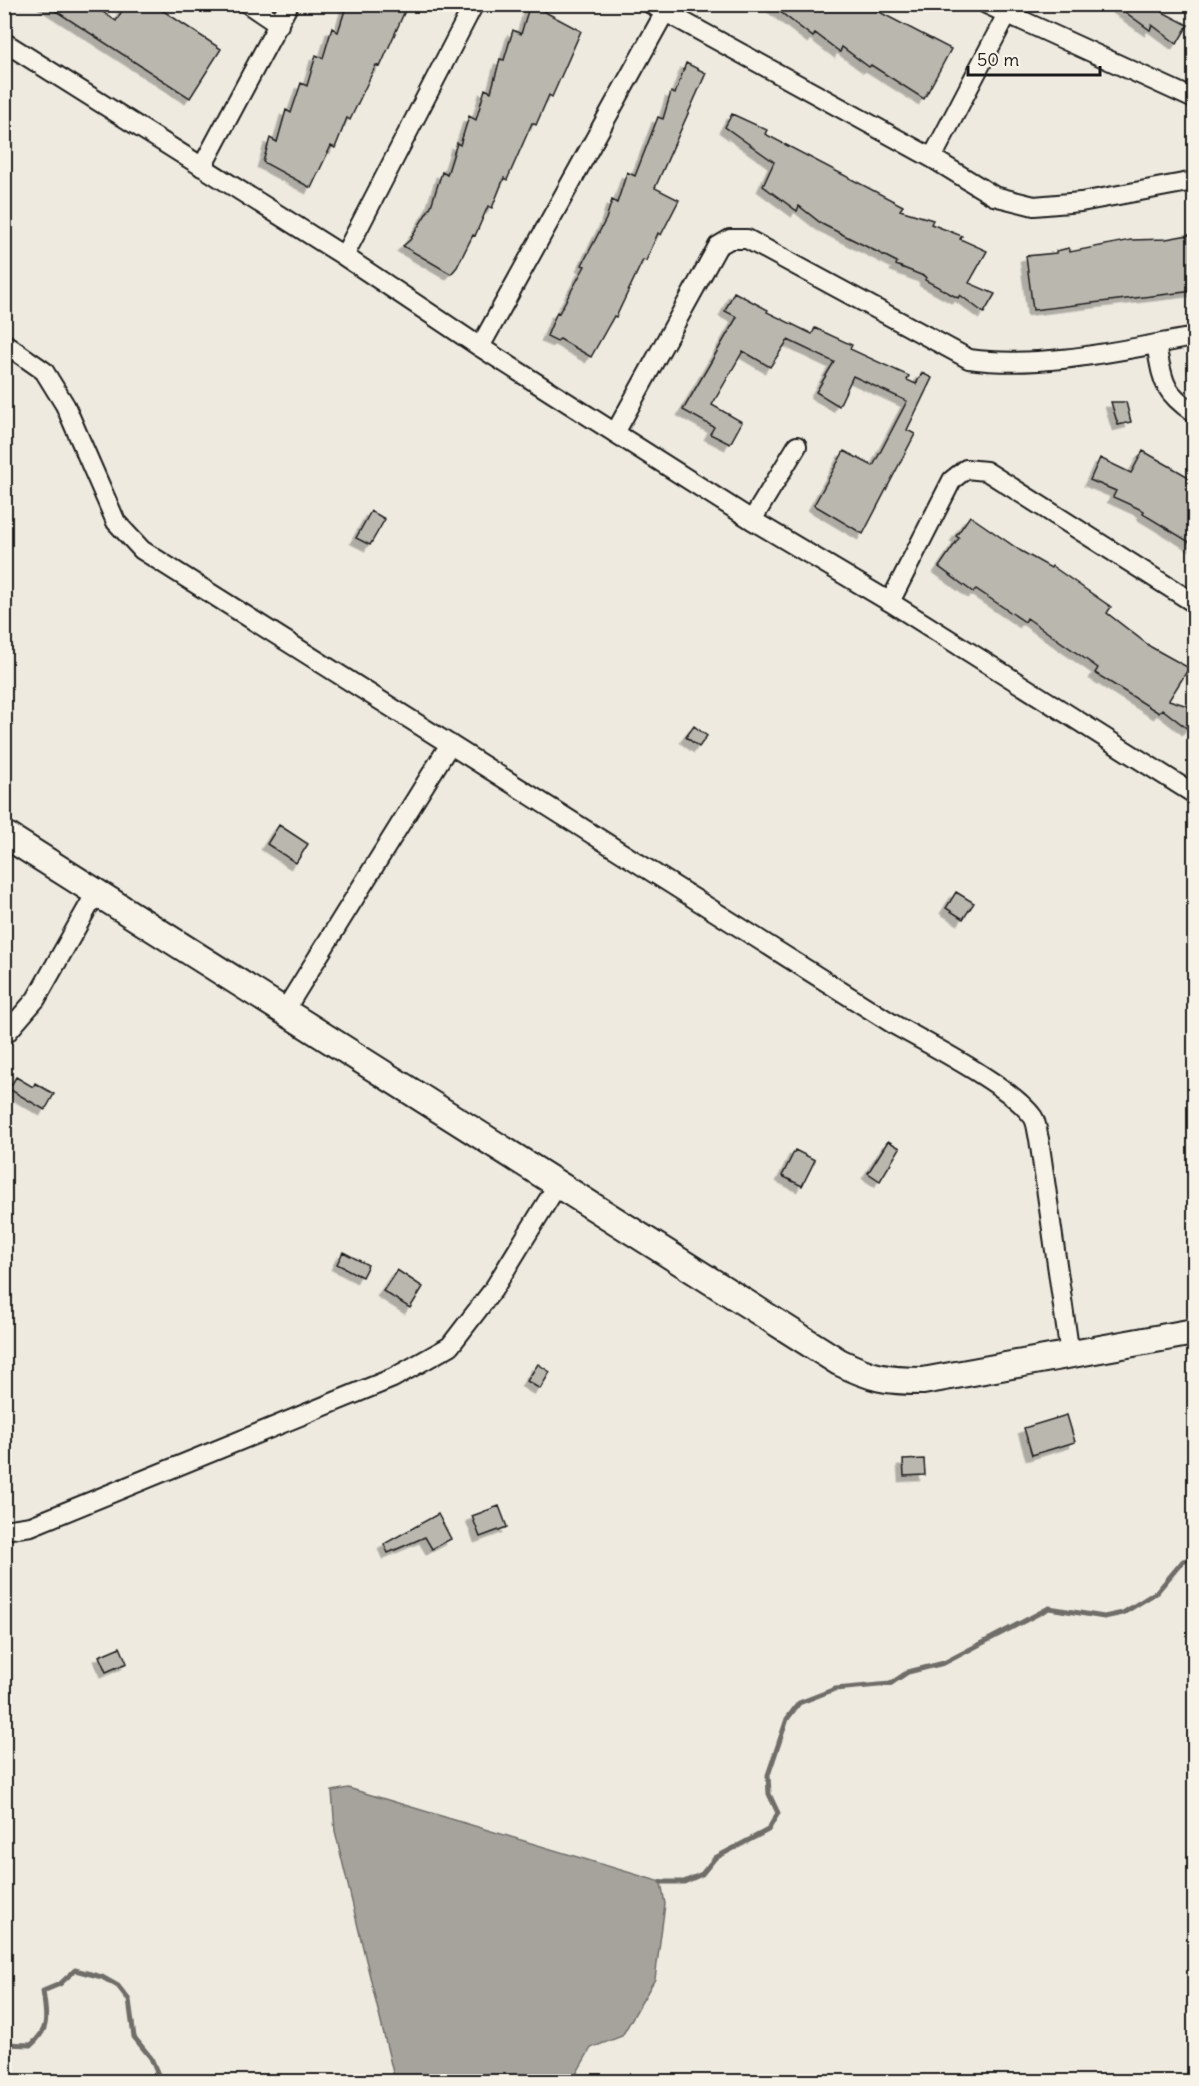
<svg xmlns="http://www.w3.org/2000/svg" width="1199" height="2086" font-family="Delius,sans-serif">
  <defs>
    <filter id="shadow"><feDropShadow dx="-5.5" dy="5.5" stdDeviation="0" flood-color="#0004"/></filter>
  </defs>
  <rect width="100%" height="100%" fill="#eeeae0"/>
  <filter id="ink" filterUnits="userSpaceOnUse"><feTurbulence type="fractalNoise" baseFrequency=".0167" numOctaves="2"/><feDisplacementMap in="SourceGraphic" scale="12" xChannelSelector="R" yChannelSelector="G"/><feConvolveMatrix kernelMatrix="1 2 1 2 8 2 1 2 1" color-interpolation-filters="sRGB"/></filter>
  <g filter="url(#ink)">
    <path fill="#a6a39d" stroke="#6f6d69" stroke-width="1.5" d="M348,1788L661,1882L665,1904L655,1979L622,2036L591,2048L572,2081H395L335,1831L332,1791Z"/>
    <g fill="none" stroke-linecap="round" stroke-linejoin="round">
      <path stroke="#6f6d69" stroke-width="5" d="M661,1882H684L702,1874L715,1858L768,1830L778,1813L769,1794L768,1775L787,1719L799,1703L835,1689L890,1684L908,1672L944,1663L1049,1608L1104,1617L1123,1613L1157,1592L1183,1561L1194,1557
        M4,2044L31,2045C51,2028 46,2015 43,1991L60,1984L75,1970L102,1977L118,1986L129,2000L134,2037L151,2058L161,2082"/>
    </g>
    <path fill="#bab7af" stroke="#1c1c1c" stroke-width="1.5" filter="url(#shadow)" d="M45,4H91L116,21L126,4H153L221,49L190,98Z
      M347,4H408L380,67L376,65L350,120L347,118L335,148L331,146L311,188L263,162L270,138L277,142L286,110L291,113L301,83L307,86L316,55L323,58L332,28L338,32Z
      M530,4L581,31L552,97L549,95L536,125L532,123L507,180L504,178L492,208L488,206L475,236L473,235L457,267L451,274L403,246L410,240L431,206L442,172L447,175L457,143L460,145L469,116L476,120L485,89L491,92L500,59L504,60L513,30L521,34Z
      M770,4H864L951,49L924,99L871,65L869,67L842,47L840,52L815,33L813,37Z
      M1114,4H1147L1188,25L1177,44L1152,25L1150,30Z
      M686,63L706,73L655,188L679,200L661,235L658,233L646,261L643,260L616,317L614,316L591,357L560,339L557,341L547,336L557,312L559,313L585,266L582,265L606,219L612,200L617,203L627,172L635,176L658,117L663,119L671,92L675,94Z
      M732,114L767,130L765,134L903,206L900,210L933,220L931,224L962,236L960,239L987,251L969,283L995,294L984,313L960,295L958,298L925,280L926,277L896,265L897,262L822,224L799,206L797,211L763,186L774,162L725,127Z
      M1194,234V291L1033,310L1026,256L1056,253V251L1069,248L1070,252L1131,240L1166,239Z
      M734,292L768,310L767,312L812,334L815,328L852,345L850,349L909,376L907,380L916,384L922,373L932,378L907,430L915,434L863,534L814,505L844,451L873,466L907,401L853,376L839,406L816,392L834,362L788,340L770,367L743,351L712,405L742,422L730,444L710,434L714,427L683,410L737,317L725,311Z
      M1111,402H1126L1131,422L1118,425Z
      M1143,451L1194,480V545L1143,514L1144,511L1113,497L1116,491L1090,480L1100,458L1131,473Z
      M371,511L385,519L370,545L356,538Z
      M970,516L1021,551L1051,568L1052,566L1111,607L1107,613L1151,647L1189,668L1169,700L1194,708V718L1188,729L1162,709L1159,713L1095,673L1098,668L1027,618L1025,622L976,589L973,592L939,567L959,538L956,536Z
      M694,726L707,736L699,747L686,737Z
      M279,825L308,844L296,863L267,844Z
      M956,892L974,903L963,919L946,908Z
      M16,1077L33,1087L35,1083L54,1094L45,1110L9,1089Z
      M888,1141L900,1148L880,1181L868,1173Z
      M795,1150L815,1160L802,1186L782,1176Z
      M343,1252L368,1265L362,1277L337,1264Z
      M397,1270L423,1287L410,1308L383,1291Z
      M538,1364L550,1372L540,1389L527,1381Z
      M1067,1415L1075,1442L1032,1455L1024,1428Z
      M924,1459L925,1475L904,1476L903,1460Z
      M499,1506L507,1527L480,1537L472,1516Z
      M438,1514L451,1539L432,1549L425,1537L388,1553L384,1544Z
      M120,1647L127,1663L106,1672L99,1656Z"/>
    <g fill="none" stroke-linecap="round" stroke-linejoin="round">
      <g stroke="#1c1c1c" stroke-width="22">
        <path id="street" d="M248,4L279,25
          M651,4L932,158L994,196L1034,206L1081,202L1194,181
          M986,4L1194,99
          M4,42L344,256L480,347L752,520L890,602L1194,794
          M932,158L1006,16
          M202,167L289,4
          M344,256L474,4
          M4,343L44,371L65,405L116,522L142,550L893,1024C928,1044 1011,1086 1033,1117C1037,1123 1037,1132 1039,1139L1070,1355
          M1156,344C1163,381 1162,391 1194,413
          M480,347L665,12
          M615,433L718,246L730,239H747L969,359C1043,369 1121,350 1194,337
          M752,520L797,446
          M890,602L952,480L966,469L986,471L1194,603
          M285,1010L450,744
          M4,1036L36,999L97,891
          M4,1530L31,1526L393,1378L450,1346L493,1290L558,1184"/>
      </g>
      <g stroke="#1c1c1c" stroke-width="30">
        <path id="secondary" d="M4,834L839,1362C872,1378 885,1381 923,1381L1194,1332"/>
      </g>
      <use href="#street" stroke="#f7f3e8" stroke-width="18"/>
      <use href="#secondary" stroke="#f7f3e8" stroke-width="26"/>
    </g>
  </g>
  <rect width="1199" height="2086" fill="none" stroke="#f7f3e8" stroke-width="24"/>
  <rect x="12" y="12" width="1175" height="2062" fill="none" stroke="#1c1c1c" stroke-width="2" filter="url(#ink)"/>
  <path d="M968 66v9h132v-9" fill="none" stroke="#1c1c1c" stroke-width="3"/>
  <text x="977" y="66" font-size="18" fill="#1c1c1c" stroke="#f7f3e8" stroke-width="4.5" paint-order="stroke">50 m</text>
</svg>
